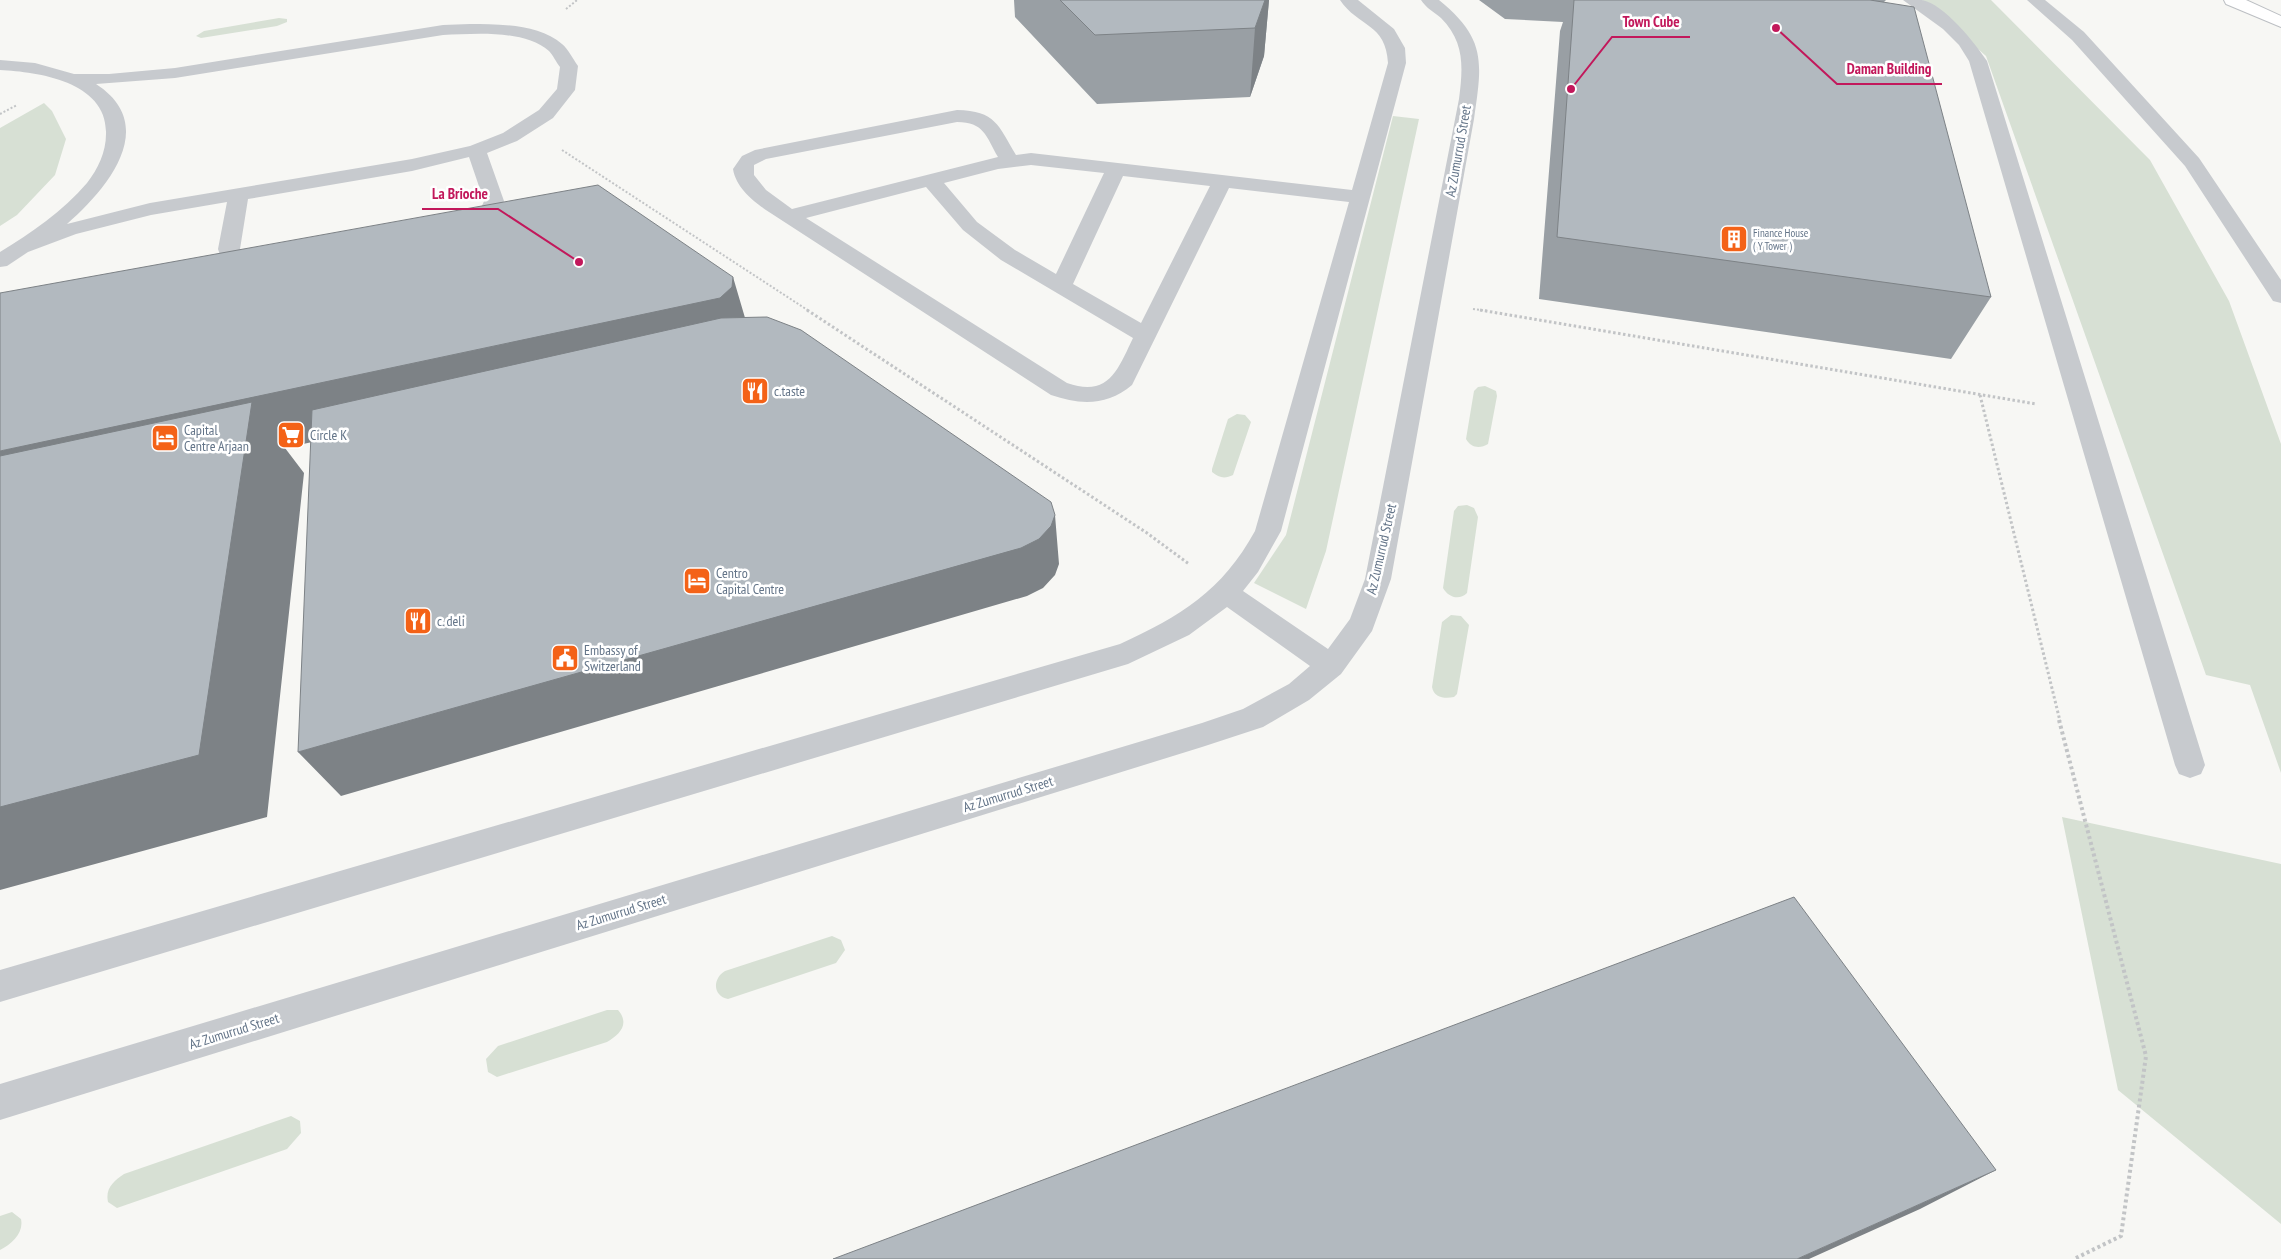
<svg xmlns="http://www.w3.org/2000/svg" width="2281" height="1259" font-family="'PT Sans Narrow',sans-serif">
  <rect width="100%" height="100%" fill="#f7f7f4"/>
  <path fill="#d7e0d4" d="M1922,0H1991L2150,160L2229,301L2281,444V773L2250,685L2206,675L1986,56Z
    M279,18L287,19V22L277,26L201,38L196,36L204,31Z
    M44,103L52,111L66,139L55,175L17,215L0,226V128Z
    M1393,116L1419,119L1326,551L1306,609L1254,583L1286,535Z
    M1485,386L1496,391L1497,396L1488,444C1480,449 1471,448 1466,439L1474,391L1478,387Z
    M1237,414L1245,415L1251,422L1233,475C1225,479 1219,478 1212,472V469L1228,419Z
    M1467,505L1474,508L1478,517L1467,593C1459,601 1448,597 1443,588L1454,511L1458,506Z
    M1451,615L1461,616L1469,625L1457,694L1454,697C1445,699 1434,698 1432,687L1442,622Z
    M2062,817L2281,864V1224L2118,1090Z
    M832,936L841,940L845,950L836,963L728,999C713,996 712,979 725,971Z
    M607,1010H618C630,1024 620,1034 607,1042L497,1077L488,1072L486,1059L498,1046Z
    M291,1116L300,1121L301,1133L287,1149L117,1208L108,1202C105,1188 114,1181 124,1174Z
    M12,1212L21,1219C24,1233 12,1244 0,1250V1216Z"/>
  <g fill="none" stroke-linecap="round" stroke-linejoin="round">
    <g stroke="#bcbfc3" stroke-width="2">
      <path id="major" d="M2224,0H2246L2281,16V27L2226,4Z"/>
    </g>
    <path stroke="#c2c4c6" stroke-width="2" stroke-dasharray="2 2" stroke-linecap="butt" d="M566,9L577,0
      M0,114L17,105
      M562,150L809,311
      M1473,309L1488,311"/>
    <path stroke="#c2c4c6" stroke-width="3" stroke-dasharray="2.5 2.5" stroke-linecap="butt" d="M807,310L1147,533L1189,564
      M1480,310L2036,404
      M1980,395L2060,721"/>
    <path stroke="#c2c4c6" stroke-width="4" stroke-dasharray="3 3" stroke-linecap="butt" d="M2059,720L2146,1056L2121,1236L2074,1259"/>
    <path fill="#c7cace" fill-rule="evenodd" d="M1340,0H1358L1394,29L1405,48L1406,63L1281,531L1258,572L1243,591L1328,649L1350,619L1365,579L1459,99C1463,68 1465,42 1441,18C1434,12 1426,8 1421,0H1439C1487,39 1482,63 1474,119L1391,579L1372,631L1341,674L1309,700L1263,727L1202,747L0,1120V1084L1202,723L1243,709L1289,684L1310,666L1227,607L1189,635L1128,664L0,1002V970L1120,644C1181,616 1222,591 1255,531L1349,202L1229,188L1132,385C1107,406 1080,405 1051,395L769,212C754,202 736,188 733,169L742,156L755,150L957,110C996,111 998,125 1016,155L1031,153L1352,190L1388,63C1386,23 1358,27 1340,0ZM957,122C984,122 986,136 998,157L792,209L766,190L754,175V165L766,159ZM1031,165L1104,173L1056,274L1015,250L977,222L944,183L998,169ZM1123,176L1210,186L1141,323L1073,284ZM926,187L963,230L1001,260L1133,338C1118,369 1109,398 1067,383L806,218Z
      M1903,0C1909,0 1916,0 1922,0C1944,4 1975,43 1987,61L2205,765L2201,774L2190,778L2179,774L2175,765L1969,61L1959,45L1943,29Z
      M2027,0H2045L2084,32L2199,158L2281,280V303L2273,301L2185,166L2072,40Z
      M470,24C498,24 539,24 562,44C568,49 573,59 578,66L575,90L553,118L517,141L487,153L504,201C499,220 478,236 458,231L455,227C463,215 479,217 484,201L469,157L412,171L248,199L240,249C243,263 254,261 267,264L270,269L267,274C246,279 224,270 218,249L227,202L151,215L76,234L28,252L7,266L0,267V252C31,233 63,211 87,183C98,169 106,152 106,134C108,82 39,72 0,70V60L35,63L74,74H109L175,68L443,25ZM443,35C473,34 524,29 549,51C553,55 556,62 560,67L557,89L539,110L503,133L470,146L412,159L150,203L67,224C106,190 161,126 96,84L175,78Z"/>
    <use href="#major" fill="#fff" fill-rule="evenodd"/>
  </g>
  <path fill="#999fa4" d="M1014,0H1269L1264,56L1250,97L1097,104L1015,17Z
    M1479,0H1886L1884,2L1991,297L1951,359L1539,299L1560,31L1563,22L1505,19Z"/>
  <path fill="#7d8286" d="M1265,0H1269L1264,56L1250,97L1255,28Z
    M733,277L748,328L736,349L285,448L304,473L267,817L0,890V451Z
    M1055,515L1059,564L1055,575L1043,588L1027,596L341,796L298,752Z
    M1996,1170L1920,1209L1809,1259H1797Z"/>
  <path fill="#b2b9bf" stroke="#7d8286" d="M1060,0H1265L1255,28L1095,35Z
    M1574,0H1870L1914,7L1991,297L1557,237Z
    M598,185L733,277L732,287L720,298L0,451V293Z
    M767,317L801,330L1051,502L1055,515L1051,526L1039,539L1021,548L298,752L312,410L721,318Z
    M252,402L199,755L0,807V456Z
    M1794,897L1996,1170L1797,1259H833Z"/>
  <defs>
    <g id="building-square" transform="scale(1.4375)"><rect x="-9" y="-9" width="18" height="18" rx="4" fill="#f46217" stroke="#fff"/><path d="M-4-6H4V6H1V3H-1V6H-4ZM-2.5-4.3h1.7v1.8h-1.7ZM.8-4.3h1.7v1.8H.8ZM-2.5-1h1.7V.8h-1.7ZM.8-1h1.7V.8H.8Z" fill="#fff"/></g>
    <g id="restaurant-square" transform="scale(1.4375)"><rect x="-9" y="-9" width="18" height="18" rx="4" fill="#f46217" stroke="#fff"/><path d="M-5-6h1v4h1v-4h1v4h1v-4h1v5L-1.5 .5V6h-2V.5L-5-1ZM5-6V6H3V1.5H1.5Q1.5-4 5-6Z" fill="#fff"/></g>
    <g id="supermarket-square" transform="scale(1.4375)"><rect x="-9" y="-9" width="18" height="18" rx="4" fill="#f46217" stroke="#fff"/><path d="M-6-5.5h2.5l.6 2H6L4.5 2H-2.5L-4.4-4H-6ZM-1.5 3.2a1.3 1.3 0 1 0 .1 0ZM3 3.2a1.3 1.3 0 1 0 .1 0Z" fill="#fff"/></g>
    <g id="hotel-square" transform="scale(1.4375)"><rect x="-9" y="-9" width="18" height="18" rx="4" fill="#f46217" stroke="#fff"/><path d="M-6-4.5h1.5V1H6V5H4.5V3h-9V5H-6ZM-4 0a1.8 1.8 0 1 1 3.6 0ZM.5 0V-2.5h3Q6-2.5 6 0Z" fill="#fff"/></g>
    <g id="civic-square" transform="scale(1.4375)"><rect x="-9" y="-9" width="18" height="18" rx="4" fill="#f46217" stroke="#fff"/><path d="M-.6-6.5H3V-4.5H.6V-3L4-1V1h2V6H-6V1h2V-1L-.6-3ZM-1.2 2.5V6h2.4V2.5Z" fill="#fff"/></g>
  </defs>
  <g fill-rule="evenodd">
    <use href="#building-square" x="1734" y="239"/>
    <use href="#restaurant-square" x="755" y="391"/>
    <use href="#supermarket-square" x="291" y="435"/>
    <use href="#hotel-square" x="165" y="438"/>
    <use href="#hotel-square" x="697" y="581"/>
    <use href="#restaurant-square" x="418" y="621"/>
    <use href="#civic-square" x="565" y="658"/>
  </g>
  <g text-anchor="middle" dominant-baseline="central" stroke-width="5" stroke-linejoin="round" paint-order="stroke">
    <g font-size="11" fill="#637488" stroke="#fff" text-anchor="start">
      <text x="1753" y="233">Finance House<tspan x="1753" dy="13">( Y Tower )</tspan></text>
    </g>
    <g font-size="14" fill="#637488" stroke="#fff">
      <text transform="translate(1458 151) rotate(-80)">Az Zumurrud Street</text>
      <text transform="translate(1381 549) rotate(-77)">Az Zumurrud Street</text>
      <text transform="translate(1008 794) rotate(-17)">Az Zumurrud Street</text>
      <text transform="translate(621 912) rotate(-17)">Az Zumurrud Street</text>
      <text transform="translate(234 1031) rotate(-17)">Az Zumurrud Street</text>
    </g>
    <g font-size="14" fill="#637488" stroke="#fff" text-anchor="start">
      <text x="774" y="391">c.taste</text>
      <text x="184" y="430">Capital<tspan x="184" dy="16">Centre Arjaan</tspan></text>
      <text x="310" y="435">Circle K</text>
      <text x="716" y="573">Centro<tspan x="716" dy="16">Capital Centre</tspan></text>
      <text x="437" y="621">c. deli</text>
      <text x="584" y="650">Embassy of<tspan x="584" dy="16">Switzerland</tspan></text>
    </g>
  </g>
  <path fill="none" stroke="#c2185b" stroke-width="2" d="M1571 89L1612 37H1690M1776 28L1837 84H1942M579 262L498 209H422"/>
  <g fill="#c2185b" stroke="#fff" stroke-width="2">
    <circle cx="1571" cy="89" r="5"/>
    <circle cx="1776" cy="28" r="5"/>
    <circle cx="579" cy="262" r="5"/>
  </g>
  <g font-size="15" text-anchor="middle" font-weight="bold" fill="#c2185b" stroke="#fff" stroke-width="5" stroke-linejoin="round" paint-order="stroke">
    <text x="1651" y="27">Town Cube</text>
    <text x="1889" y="74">Daman Building</text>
    <text x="460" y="199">La Brioche</text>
  </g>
</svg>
